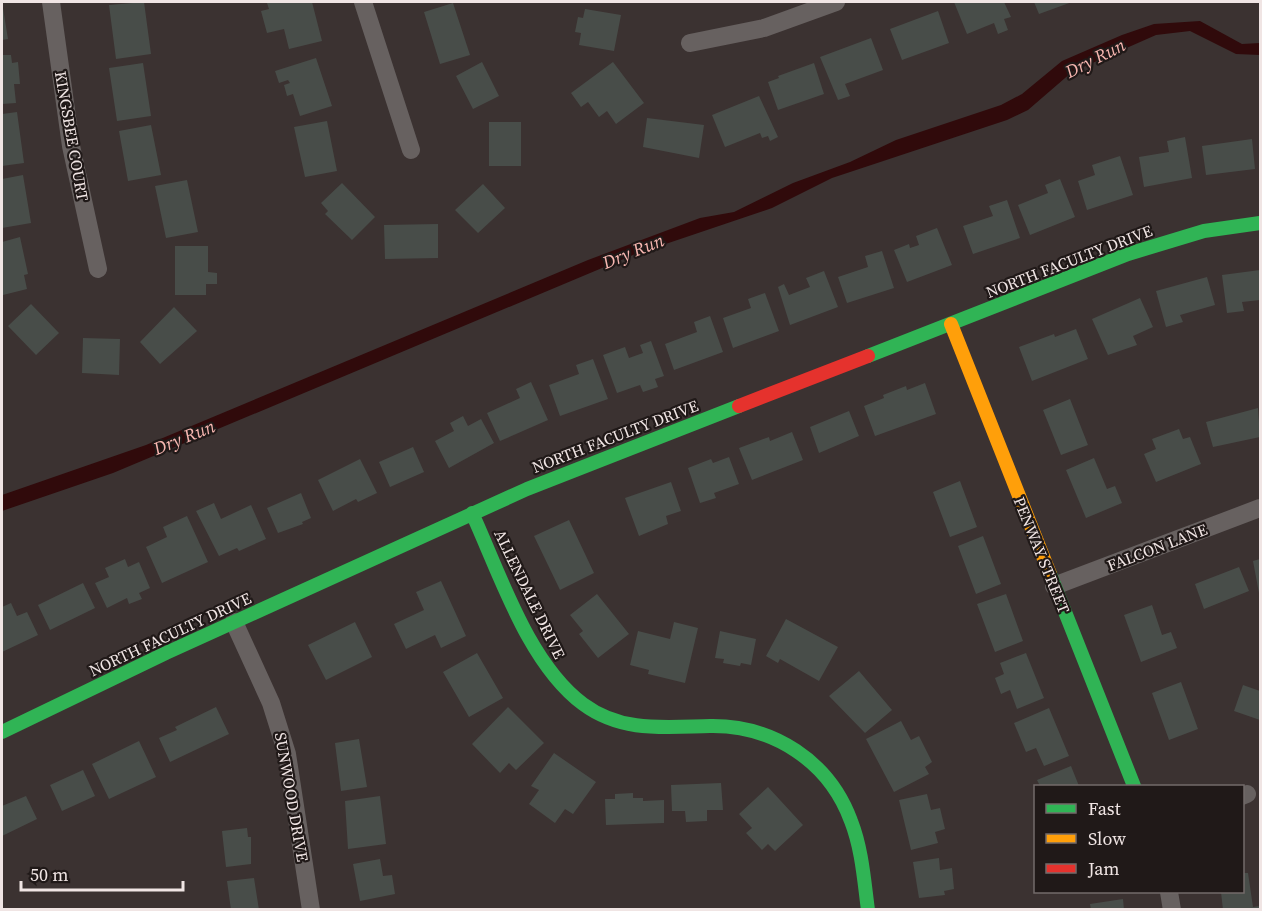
<svg xmlns="http://www.w3.org/2000/svg" width="1262" height="911" font-family="'Source Serif 4',serif">
  <rect width="100%" height="100%" fill="#3b3231"/>
  <path fill="#300a0b" d="M1200,21L1242,44L1260,43V55L1236,54L1190,31L1156,35L1072,72L1028,110L1007,120L832,178L772,208L633,255L113,473L2,511V495L146,445L588,260L700,218L734,212L793,183L850,162L896,140L1001,105L1022,94L1062,61L1122,35L1154,24Z"/>
  <path fill="#484d49" d="M2,2L8,39L2,40Z
    M144,2L151,54L116,59L109,5Z
    M270,2H312L322,41L289,49L284,29L267,33L261,11L269,9L267,3Z
    M954,2H1004L1011,17L1004,19L1008,30L998,34L994,23L967,34Z
    M1034,2H1072L1039,14Z
    M453,3L470,55L440,64L424,12Z
    M585,9L621,15L614,51L579,45L581,33L575,32L578,17L583,18Z
    M938,11L949,43L902,60L890,29Z
    M871,38L883,70L845,84L850,96L838,100L820,57Z
    M2,55H11L12,63L18,62L20,84H14L16,103L2,104Z
    M316,58L332,106L300,116L293,94L287,96L284,85L290,83L288,80L279,83L275,71Z
    M482,62L499,96L473,109L456,76Z
    M613,62L644,103L616,124L607,111L599,117L588,102L581,107L571,93Z
    M143,63L151,116L117,121L109,68Z
    M814,63L824,94L778,110L768,82L779,78L778,76Z
    M759,96L778,137L770,141L768,136L762,138L760,133L725,147L712,115Z
    M17,112L24,163L2,166V114Z
    M647,118L704,125L699,158L643,147Z
    M327,121L337,171L305,177L294,127Z
    M489,122H521V166H489Z
    M151,125L161,175L128,181L119,131Z
    M1185,137L1192,178L1144,187L1139,157L1169,152L1167,141Z
    M1252,139L1255,169L1206,175L1202,146Z
    M1120,156L1133,195L1087,210L1078,181L1095,175L1092,165Z
    M23,175L31,223L2,228V179Z
    M1060,179L1075,217L1030,235L1018,205L1048,193L1045,185Z
    M187,180L198,232L166,238L155,186Z
    M342,183L375,217L352,240L325,214L328,211L321,203Z
    M483,184L505,208L478,233L455,210Z
    M1007,200L1020,238L973,254L963,226L993,216L989,206Z
    M438,224V258L385,259L384,225Z
    M937,228L952,265L907,282L894,250L909,244L910,248L919,245L916,236Z
    M20,237L28,274L24,275L27,289L3,295L2,242Z
    M175,246H208V272L217,273V284H206V295H175Z
    M882,251L894,288L847,303L838,277L868,267L865,256Z
    M1260,270V300L1242,302L1244,311L1227,313L1222,275Z
    M824,271L838,307L790,325L778,287L784,284L789,295L810,287L806,278Z
    M1207,277L1215,305L1180,315L1183,322L1166,327L1156,291Z
    M765,293L779,331L733,348L723,318L751,308L748,299Z
    M1140,298L1153,327L1133,336L1137,345L1108,355L1092,319Z
    M31,304L59,333L36,355L8,326Z
    M174,307L197,331L160,364L140,342Z
    M710,316L723,352L674,370L665,344L697,332L694,322Z
    M1076,329L1088,359L1032,381L1019,347L1054,334L1055,337Z
    M83,338L120,339L119,375L82,373Z
    M651,341L664,376L655,379L658,387L643,392L640,385L617,393L603,355L625,347L629,358L643,353L640,345Z
    M593,359L608,399L560,416L549,385L579,374L576,365Z
    M531,382L548,420L500,441L487,413L520,398L516,389Z
    M925,383L936,414L875,436L864,406L884,398L883,395L906,386L907,390Z
    M1070,399L1088,445L1061,455L1043,410Z
    M1258,408L1260,437L1213,447L1206,422Z
    M849,411L859,436L819,453L810,427Z
    M463,416L468,426L481,419L494,443L449,468L435,441L454,431L450,423Z
    M1179,429L1183,439L1190,437L1201,464L1156,482L1144,454L1156,449L1152,439Z
    M792,432L803,460L752,480L739,448L769,437L770,441Z
    M413,447L424,472L390,487L379,462Z
    M729,457L739,484L714,493L716,498L700,503L688,468L711,459L713,463Z
    M1094,458L1107,489L1115,486L1122,503L1086,518L1066,470Z
    M360,459L377,493L358,502L356,499L333,511L318,480Z
    M960,481L977,527L950,537L933,492Z
    M671,482L681,511L666,516L668,524L639,536L625,498Z
    M301,493L311,518L302,522L303,524L278,533L267,508Z
    M214,503L221,519L251,505L266,539L239,551L237,548L219,556L196,511Z
    M187,516L208,562L162,583L146,547L167,537L163,527Z
    M569,520L594,573L560,590L534,536Z
    M983,536L1001,584L976,594L958,546Z
    M125,559L128,567L139,562L150,588L139,593L142,599L129,604L127,598L107,608L95,583L109,577L105,568Z
    M1260,559V593H1259L1253,561Z
    M1239,567L1249,591L1204,609L1195,584Z
    M441,581L466,636L441,648L435,635L406,649L394,624L424,610L416,592Z
    M83,583L95,608L50,630L38,605Z
    M597,594L629,634L598,658L579,634L583,631L570,615Z
    M1006,594L1023,641L995,652L977,604Z
    M11,603L17,616L27,612L38,635L2,652V607Z
    M1152,605L1162,635L1171,632L1177,648L1141,662L1124,615Z
    M786,619L838,647L819,681L780,659L778,663L766,656Z
    M355,622L372,657L326,680L308,645Z
    M674,622L698,628L685,683L648,674L649,670L630,665L638,631L670,639Z
    M720,631L756,639L751,665L741,663L740,666L723,663L724,659L715,658Z
    M477,653L503,698L469,717L443,672Z
    M1026,653L1044,698L1017,709L1010,690L1001,694L995,678L1004,674L1000,663Z
    M859,671L892,710L865,733L829,696Z
    M1181,682L1198,729L1169,740L1152,693Z
    M1243,685L1260,691V720L1234,711Z
    M216,707L229,734L170,762L159,738L177,730L175,727Z
    M508,707L544,743L516,770L509,763L500,773L472,744Z
    M1049,708L1069,756L1044,766L1036,748L1026,752L1014,723Z
    M901,721L911,740L919,736L932,762L925,767L929,774L894,792L866,739Z
    M359,739L367,787L341,791L335,743Z
    M139,741L156,777L109,799L92,764Z
    M554,753L596,782L573,814L565,809L555,823L529,804L539,790L531,786Z
    M1071,766L1079,786H1040L1037,780Z
    M83,770L95,796L62,811L50,785Z
    M721,783L723,810H707V821L686,822L685,811H672L671,785Z
    M768,787L803,825L775,851L768,844L762,850L746,833L752,828L739,814Z
    M633,793V798H643V801L664,800V823L606,825L605,799H615V794Z
    M927,794L931,810L940,808L945,829L935,832L938,843L911,850L899,800Z
    M26,796L37,819L2,836V806Z
    M380,796L386,844L348,849L345,801Z
    M247,828L248,837H251V864L226,867L222,831Z
    M939,858L940,870L952,868L954,889L944,891L945,895L919,898L913,862Z
    M380,859L383,876L392,875L395,894L360,901L353,864Z
    M1242,873H1248L1253,907L1260,906V910H1223L1221,892H1242Z
    M254,878L259,910H231L227,881Z
    M1123,899L1124,910H1091L1090,904Z"/>
  <g fill="none" stroke-linecap="round" stroke-linejoin="round">
    <path stroke="#676160" stroke-width="18" d="M51,2L71,146L98,269
      M363,2L411,150
      M690,43L764,28L836,2
      M1054,586L1260,508
      M234,622L271,703L287,754L311,910
      M1242,796L1247,794
      M1169,892L1172,910"/>
    <path stroke="#30b455" stroke-width="14" d="M868,356L1128,254L1204,231L1260,223
      M472,513C500,574 528,663 583,704C622,733 665,727 710,726C773,725 829,761 851,821C862,849 864,880 868,910
      M1050,574L1134,786
      M2,732L166,653L527,489L739,406"/>
    <path stroke="#ff9f0a" stroke-width="14" d="M951,324L1050,574"/>
    <path stroke="#e5322d" stroke-width="14" d="M739,406L868,356"/>
  </g>
  <g text-anchor="middle" dominant-baseline="central" stroke-width="4.5" stroke-linejoin="round" paint-order="stroke">
    <g font-size="16" fill="#f0e5e4" stroke="#201918">
      <text transform="translate(72 136) rotate(80)">KINGSBEE COURT</text>
      <text transform="translate(1069 261) rotate(-21)">NORTH FACULTY DRIVE</text>
      <text transform="translate(615 436) rotate(-21)">NORTH FACULTY DRIVE</text>
      <text transform="translate(1157 547) rotate(-21)">FALCON LANE</text>
      <text transform="translate(1042 555) rotate(68)">PENWAY STREET</text>
      <text transform="translate(530 594) rotate(64)">ALLENDALE DRIVE</text>
      <text transform="translate(170 634) rotate(-25)">NORTH FACULTY DRIVE</text>
      <text transform="translate(292 797) rotate(80)">SUNWOOD DRIVE</text>
    </g>
    <g font-size="18" font-style="italic" fill="#f7b6b0" stroke="#201918">
      <text transform="translate(1095 58) rotate(-27)">Dry Run</text>
      <text transform="translate(633 251) rotate(-22)">Dry Run</text>
      <text transform="translate(184 437) rotate(-22)">Dry Run</text>
    </g>
  </g>
  <rect width="1262" height="911" fill="none" stroke="#f0e5e4" stroke-width="6"/>
  <rect x="1034" y="785" width="210" height="108" fill="#201918" stroke="#736b6a" stroke-width="1.5"/>
  <rect x="1046" y="804" width="30" height="9" fill="#30b455" stroke="#736b6a" stroke-width="1.5"/>
  <text x="1088" y="815" font-size="18" fill="#f0e5e4">Fast</text>
  <rect x="1046" y="834" width="30" height="9" fill="#ff9f0a" stroke="#736b6a" stroke-width="1.5"/>
  <text x="1088" y="845" font-size="18" fill="#f0e5e4">Slow</text>
  <rect x="1046" y="864" width="30" height="9" fill="#e5322d" stroke="#736b6a" stroke-width="1.5"/>
  <text x="1088" y="875" font-size="18" fill="#f0e5e4">Jam</text>
  <path d="M21 881v9h162v-9" fill="none" stroke="#f0e5e4" stroke-width="3"/>
  <text x="30" y="881" font-size="18" fill="#f0e5e4" stroke="#201918" stroke-width="4.5" paint-order="stroke">50 m</text>
</svg>
